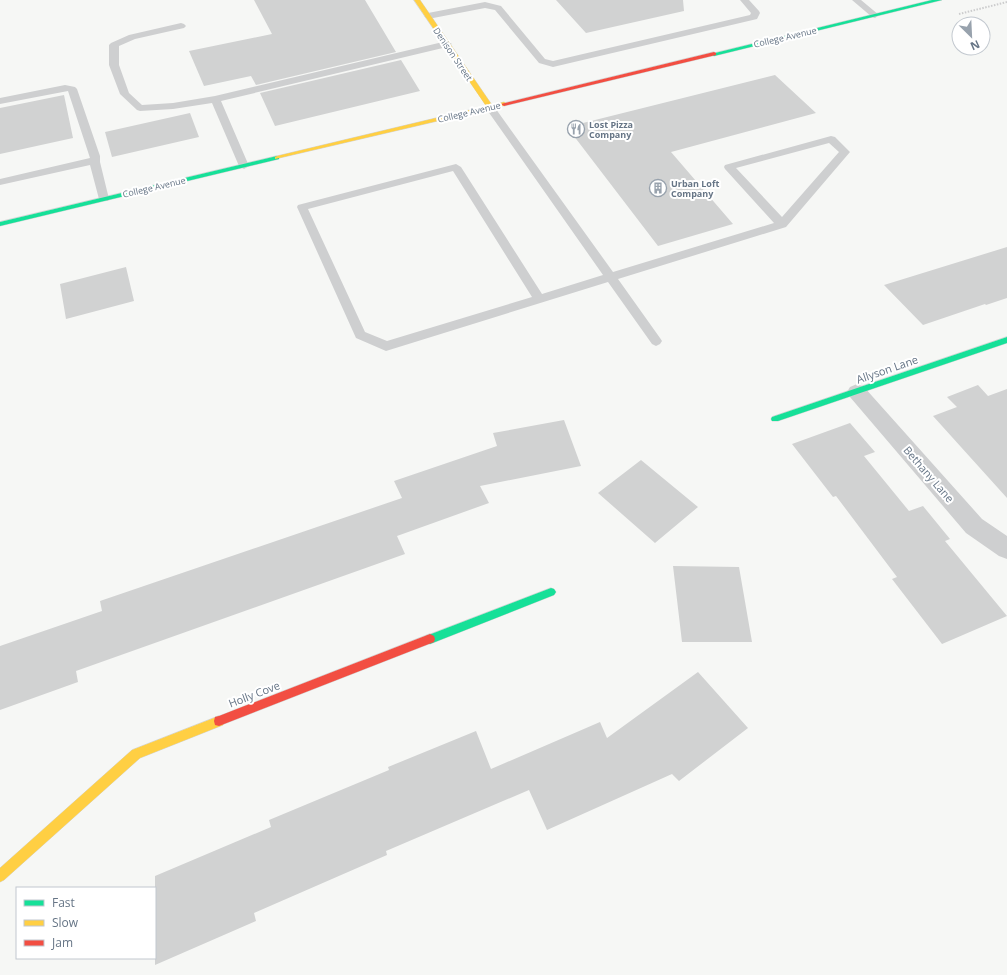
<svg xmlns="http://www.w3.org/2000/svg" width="1007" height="975" font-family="'Open Sans',sans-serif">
  <rect width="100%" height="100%" fill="#f6f7f5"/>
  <path fill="#d1d2d2" d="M254,0H365L396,52L256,85L251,76L204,86L189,51L272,34Z
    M556,0H683L684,11L586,33Z
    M401,60L420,91L275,126L260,93Z
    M775,75L816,113L671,152L733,224L658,246L567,127Z
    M64,95L73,138L0,154V108Z
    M190,113L199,137L112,157L105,132Z
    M1007,247V298L986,305L985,304L923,325L884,285Z
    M126,267L134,301L66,319L60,284Z
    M978,385L988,396L1007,389V498L933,416L957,407L947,397Z
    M564,420L581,466L480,486L489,503L397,536L405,554L76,671L78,682L0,710V646L102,611L100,601L402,498L394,481L497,446L493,433Z
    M850,423L875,452L864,456L909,511L923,506L950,539L945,541L1007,616L942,644L892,579L897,577L836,496L833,497L792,444Z
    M641,460L698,507L655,543L598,493Z
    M673,566L739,567L752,642H682Z
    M698,672L748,728L679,781L672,774L547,830L529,790L386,851L387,855L254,913L256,921L155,965V876L271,827L269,820L389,770L388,767L476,731L491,769L600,722L607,738Z"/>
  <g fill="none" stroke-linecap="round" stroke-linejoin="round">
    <g stroke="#d3d5d5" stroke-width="1">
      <path id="fast" d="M932,0H942L714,56L711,54Z
        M277,156L279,157V159L0,226V222Z
        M1007,337V343L778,421H772L771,419L772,417Z
        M551,588L554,589L556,592L554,595L430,644L426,642L425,639L426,636Z"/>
    </g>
    <g stroke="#d3d5d5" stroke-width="1">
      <path id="slow" d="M414,0H420L492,105L504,102L507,104L506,105L275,159V157L277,156L486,106Z
        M219,716L223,717L224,721L223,725L140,758L4,880L0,882V868L132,750Z"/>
    </g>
    <g stroke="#d3d5d5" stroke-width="1">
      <path id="jam" d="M714,52L716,53V55L504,106L501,104Z
        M430,634L434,636L435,639L434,642L219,726L215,725L214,721L215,717L219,716Z"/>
    </g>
    <path stroke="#cccccd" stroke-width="2" stroke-dasharray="1.5 1.5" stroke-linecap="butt" d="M959,14L1007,2"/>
    <path fill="#cecfd0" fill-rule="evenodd" d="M740,0H749L759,11L760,13L757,19L553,67L539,63L495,10L485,8L428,19L424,16L428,13L485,2L501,6L545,59L553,61L750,15L751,13Z
      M852,0H861L879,15L875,18L872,17Z
      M181,23L184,24L186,26L184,28L135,39L119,46V65L129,93L142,105L173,103L215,96L447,41L452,44L447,47L221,101L249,166L244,169L239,166L212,103L173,109L140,111L137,110L120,94L109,65V45L111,43L129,35Z
      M65,85L75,87L77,89L100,156V162L109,199L108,201H100L99,199L90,165L0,185V179L90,158L68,91L0,104V98Z
      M490,104L493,105L613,272L774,223L725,169L724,167L725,165L831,136L835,137L850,152L786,227L618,279L660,338L662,341L660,344L656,346L652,344L608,282L386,351L356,338L297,207L298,205L456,164L461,167L542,294L603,275L485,107ZM829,143L839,152L782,217L736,168ZM453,171L532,297L387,341L365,332L308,209Z"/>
    <path fill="#cecfd0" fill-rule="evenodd" d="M857,384L864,387L982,519L1007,536V559L999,556L966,533L850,397L847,392L850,387Z"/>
    <use href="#fast" fill="#16e098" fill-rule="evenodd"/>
    <use href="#slow" fill="#ffcf43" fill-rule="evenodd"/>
    <use href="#jam" fill="#f24e42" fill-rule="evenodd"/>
  </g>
  <defs>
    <g id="restaurant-ring" transform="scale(0.9)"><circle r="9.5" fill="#fff" stroke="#98a2ad" stroke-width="1.5"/><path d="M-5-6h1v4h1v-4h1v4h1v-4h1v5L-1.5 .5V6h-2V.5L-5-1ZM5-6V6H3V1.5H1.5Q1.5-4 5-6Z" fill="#98a2ad"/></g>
    <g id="building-ring" transform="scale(0.9)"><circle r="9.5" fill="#fff" stroke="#98a2ad" stroke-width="1.5"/><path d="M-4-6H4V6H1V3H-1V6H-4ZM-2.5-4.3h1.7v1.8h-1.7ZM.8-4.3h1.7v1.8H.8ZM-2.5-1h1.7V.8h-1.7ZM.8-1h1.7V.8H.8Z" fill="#98a2ad"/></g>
  </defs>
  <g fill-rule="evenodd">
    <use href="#restaurant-ring" x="576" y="129"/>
    <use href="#building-ring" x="658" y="188"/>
  </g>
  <g text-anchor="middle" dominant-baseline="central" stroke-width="4" stroke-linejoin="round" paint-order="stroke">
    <g font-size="9" fill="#667586" stroke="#fff">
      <text transform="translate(785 37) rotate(-13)">College Avenue</text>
      <text transform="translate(453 54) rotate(56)">Denison Street</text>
      <text transform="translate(469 112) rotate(-13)">College Avenue</text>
      <text transform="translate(154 187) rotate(-13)">College Avenue</text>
    </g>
    <g font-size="9" font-weight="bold" fill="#667586" stroke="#fff" text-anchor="start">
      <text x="589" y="124">Lost Pizza<tspan x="589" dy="10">Company</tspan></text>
      <text x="671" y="183">Urban Loft<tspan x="671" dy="10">Company</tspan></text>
    </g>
    <g font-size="11" fill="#667586" stroke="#fff">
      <text transform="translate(887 369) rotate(-19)">Allyson Lane</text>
      <text transform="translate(929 474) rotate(49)">Bethany Lane</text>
      <text transform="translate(254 694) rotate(-21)">Holly Cove</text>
    </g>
  </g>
  <rect x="16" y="887" width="140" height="72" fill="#ffffff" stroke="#c2c8cf"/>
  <rect x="24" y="900" width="20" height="6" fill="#16e098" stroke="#c2c8cf"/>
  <text x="52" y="907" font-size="12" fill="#667586">Fast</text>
  <rect x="24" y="920" width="20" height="6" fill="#ffcf43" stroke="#c2c8cf"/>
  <text x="52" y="927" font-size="12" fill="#667586">Slow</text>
  <rect x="24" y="940" width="20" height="6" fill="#f24e42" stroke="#c2c8cf"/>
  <text x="52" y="947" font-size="12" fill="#667586">Jam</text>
  <g transform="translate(971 36) rotate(156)"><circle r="19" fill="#ffffff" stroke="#c2c8cf"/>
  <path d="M0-3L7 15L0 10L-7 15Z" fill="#98a2ad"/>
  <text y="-6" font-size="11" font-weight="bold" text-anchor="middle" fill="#667586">N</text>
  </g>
</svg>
